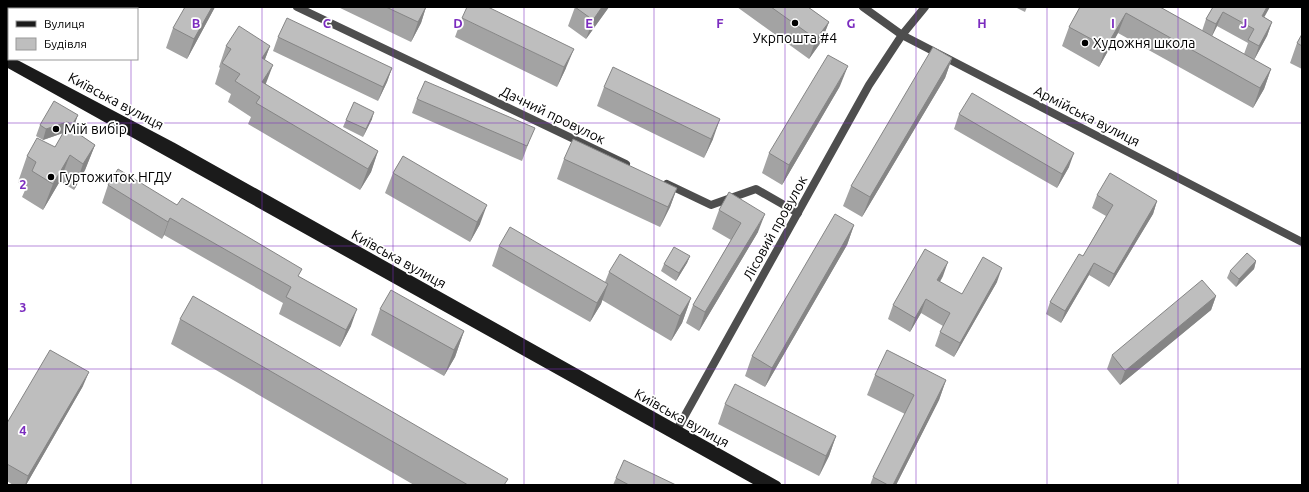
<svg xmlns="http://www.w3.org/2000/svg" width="1309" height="492" font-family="Ubuntu,sans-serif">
  <rect width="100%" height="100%" fill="#fff"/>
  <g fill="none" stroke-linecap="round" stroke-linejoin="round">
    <path stroke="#4e4e4e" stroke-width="8" d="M297,7L626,164
      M925,7L902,35L1302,242
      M12,9V7
      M7,19L9,15
      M667,184L711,205L756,189L798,213"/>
    <path stroke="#4e4e4e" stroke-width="8" d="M674,435L869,85L902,35L863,7"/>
    <path stroke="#1b1b1b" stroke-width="8" d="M7,59L172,146L777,485
      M7,63L763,485"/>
  </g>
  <path fill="#a3a3a3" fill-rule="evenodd" d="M215,7L187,59L166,48L173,28Z
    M338,7H426L421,23L411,42Z
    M575,7H609L586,39L568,26Z
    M737,7H808L829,22L821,42L809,59Z
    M1015,7H1027L1025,12Z
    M1080,7H1160L1202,31L1206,19L1213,7L1264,17L1272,22L1267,36L1254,60L1271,69L1264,89L1253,108L1118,33L1099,67L1062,46L1069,27ZM1217,26L1248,43L1244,54L1212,36Z
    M462,18L566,68L557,87L455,37Z
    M1302,34V69L1290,63L1297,43Z
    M278,37L392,68L387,82L378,101L273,51Z
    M226,46H270L265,59L266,85L378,151L371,172L360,190L248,124L251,117L228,102L231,94L215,84L220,68L219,67Z
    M952,58L945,78L862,217L843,206L851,186Z
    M840,86L782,185L762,173L769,153Z
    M604,87L713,139L704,158L597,106Z
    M417,99L529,142L522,161L412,113Z
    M959,114L1069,167L1057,188L954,129Z
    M78,115L72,129L95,145L85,170L74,190L60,181L43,210L22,197L26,188L18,182L27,156L55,147L63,133L43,140L36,136L40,125Z
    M372,119L363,137L343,127L346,120Z
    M403,156L480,224L470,242L385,193L393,173Z
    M564,159L677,188L670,207L660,227L557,179Z
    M108,185L177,205L299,277L351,326L340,347L279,314L283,303L164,235L162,239L102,203Z
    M1097,195L1157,201L1153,214L1109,287L1089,275L1061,323L1046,314L1050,302L1083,256L1106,216L1092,208Z
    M719,210L758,232L699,331L686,323L693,305L731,240L712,229Z
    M854,225L847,245L765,387L745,376L752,356Z
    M499,246L605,282L609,272L691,298L682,323L671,341L602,300L601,304L590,322L492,266Z
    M690,256L687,263L676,281L661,271L664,264Z
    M1256,261L1254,269L1236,287L1227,278L1230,271Z
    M943,276L940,282L962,294L997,282L954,357L935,346L940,332L943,326L921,313L910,332L888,319L893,305Z
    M1216,296L1211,310L1120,385L1107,369L1112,355Z
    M380,309L464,331L455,357L444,376L371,335Z
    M180,319L506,485H414L171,344Z
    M875,375L946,380L939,400L896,485H870L873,477L905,414L867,395Z
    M83,386L26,485H13L7,481V423Z
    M725,404L836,436L829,456L819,476L718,424Z
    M616,478L676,485H613Z"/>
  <path fill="#858585" d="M212,7H215L187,59L194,39Z
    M426,7L421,23L411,42L418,22Z
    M602,7H609L586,39L593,20Z
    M1267,7H1270L1257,30L1262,16Z
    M1223,12L1217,26L1211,38L1216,24Z
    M1126,13L1118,33L1099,67L1106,47Z
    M829,22L821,42L809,59L816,39Z
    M1272,22L1267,36L1254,60L1259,46Z
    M270,46L262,67V58Z
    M574,49L566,68L557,87L564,67Z
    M952,58L945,78L862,217L870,197Z
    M273,65L265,86L262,82Z
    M848,66L840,86L782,185L789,165Z
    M392,68L387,82L378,101L383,87Z
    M1271,69L1264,89L1253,108L1260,88Z
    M374,112L372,119L363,137L366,129Z
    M78,115L74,126L68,136L72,125Z
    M720,119L713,139L704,158L711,139Z
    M67,122L63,133L43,140L46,129Z
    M95,145L85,170L74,190L83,164Z
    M378,151L371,172L360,190L368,169Z
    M1074,153L1069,167L1057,188L1062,174Z
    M70,155L60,181L43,210L53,184Z
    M677,188L670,207L660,227L668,207Z
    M1157,201L1153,214L1109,287L1114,274Z
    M487,205L480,224L470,242L477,222Z
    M765,214L758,232L699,331L705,312Z
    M170,218L164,235L162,239L168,222Z
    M854,225L847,245L765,387L772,368Z
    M690,256L687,263L676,281L679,273Z
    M1256,261L1254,269L1236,287L1239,279Z
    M948,262L943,276L932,294L937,280Z
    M1094,263L1089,275L1061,323L1065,311Z
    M1002,268L997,282L954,357L960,343Z
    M608,284L601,304L590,322L597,303Z
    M1216,296L1211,310L1120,385L1125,371Z
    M691,298L682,323L671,341L680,316Z
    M926,299L921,313L910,332L915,318Z
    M357,309L351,326L340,347L346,330Z
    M464,331L455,357L444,376L454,350Z
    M89,372L83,386L26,485H25L28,476Z
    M946,380L939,400L896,485H893Z
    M836,436L829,456L819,476L826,456Z"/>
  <path fill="#bebebe" stroke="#858585" d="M185,7H212L194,39L173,28Z
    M386,7H426L418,22Z
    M467,7H488L574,49L564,67L462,18Z
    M575,7H602L593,20Z
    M771,7H808L829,22L816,39Z
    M1080,7H1160L1271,69L1260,88L1126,13L1106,47L1069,27Z
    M1213,7H1267L1262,16L1272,22L1259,46L1248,40L1254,29L1223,12L1216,24L1206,19Z
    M287,18L392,68L383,87L278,37Z
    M239,26L270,46L262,58L273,65L262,82L378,151L368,169L256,103L260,97L235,81L240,74L222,63L231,49L226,46Z
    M1302,34V46L1297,43Z
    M933,47L952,58L870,197L851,186Z
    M828,55L848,66L789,165L769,153Z
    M613,67L720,119L711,139L604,87Z
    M425,81L535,128L527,146L417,99Z
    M972,93L1074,153L1062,174L959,114Z
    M54,101L78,115L72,125L67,122L46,129L40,125Z
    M354,102L374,112L366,129L346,120Z
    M67,126L95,145L83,164L70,155L53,184L32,171L36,162L27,156L37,138L55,147Z
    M573,139L677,188L668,207L564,159Z
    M403,156L487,205L477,222L393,173Z
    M118,169L177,205L182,198L302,269L298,276L357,309L346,330L286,297L291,287L170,218L168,222L108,185Z
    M1110,173L1157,201L1114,274L1094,263L1065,311L1050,302L1079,254L1083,256L1113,205L1097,195Z
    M729,192L765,214L705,312L693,305L741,223L719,210Z
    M835,214L854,225L772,368L752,356Z
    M510,227L608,284L597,303L499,246Z
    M674,247L690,256L679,273L664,264Z
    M925,249L948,262L937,280L962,294L983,257L1002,268L960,343L940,332L950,313L939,307L926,299L915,318L893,305Z
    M1247,253L1256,261L1239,279L1230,271Z
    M620,254L691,298L680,316L609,272Z
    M1202,280L1216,296L1125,371L1112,355Z
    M391,290L464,331L454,350L380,309Z
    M193,296L508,479L504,485H468L180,319Z
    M50,350L89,372L28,476L7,464V423Z
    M887,350L946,380L893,485H888L873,477L914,395L875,375Z
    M735,384L836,436L826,456L725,404Z
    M624,460L676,485H629L616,478Z"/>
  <path fill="none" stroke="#7b2cbf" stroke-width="1" stroke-opacity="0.55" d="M131,7V9M262,7V485M393,7V485M524,7V485M654,7V485M785,7V485M916,7V485M1047,7V485M1178,7V485M131,59V485M7,123H1302M7,246H1302M7,369H1302"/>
  <g fill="#000" stroke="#fff" stroke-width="1.5">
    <circle cx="795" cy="23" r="4"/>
    <circle cx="1085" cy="43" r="4"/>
    <circle cx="56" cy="129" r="4"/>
    <circle cx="51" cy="177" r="4"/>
  </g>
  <g text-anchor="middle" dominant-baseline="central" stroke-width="3.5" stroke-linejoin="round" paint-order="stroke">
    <g font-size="14" fill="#000" stroke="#fff" text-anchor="start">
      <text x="795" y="38" text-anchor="middle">Укрпошта #4</text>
      <text x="1093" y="43">Художня школа</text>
      <text x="64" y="129">Мій вибір</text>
      <text x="59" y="177">Гуртожиток НГДУ</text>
    </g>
    <g font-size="14" fill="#000" stroke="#fff">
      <text transform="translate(116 101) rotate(28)">Київська вулиця</text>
      <text transform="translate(553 115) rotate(26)">Дачний провулок</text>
      <text transform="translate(1087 116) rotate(27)">Армійська вулиця</text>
      <text transform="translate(775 228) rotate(-61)">Лісовий провулок</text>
      <text transform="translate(399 259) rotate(29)">Київська вулиця</text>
      <text transform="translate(682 418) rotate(29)">Київська вулиця</text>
    </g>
  </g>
  <g font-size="13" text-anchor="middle" font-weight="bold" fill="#7b2cbf" stroke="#fff" stroke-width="3.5" stroke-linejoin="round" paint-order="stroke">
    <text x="196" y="28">B</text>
    <text x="327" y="28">C</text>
    <text x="458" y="28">D</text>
    <text x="589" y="28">E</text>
    <text x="720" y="28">F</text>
    <text x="851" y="28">G</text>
    <text x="982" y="28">H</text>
    <text x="1113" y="28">I</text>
    <text x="1244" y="28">J</text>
    <text x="23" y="189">2</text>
    <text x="23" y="312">3</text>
    <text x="23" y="435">4</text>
  </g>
  <rect width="1309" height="492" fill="none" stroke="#000000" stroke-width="16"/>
  <rect x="8" y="8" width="130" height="52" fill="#ffffff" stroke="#999999"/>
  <rect x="16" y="21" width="20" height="6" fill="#1b1b1b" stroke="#999999"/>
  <text x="44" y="28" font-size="12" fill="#000000">Вулиця</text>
  <rect x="16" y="38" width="20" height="12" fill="#bebebe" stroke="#999999"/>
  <text x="44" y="48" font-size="12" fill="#000000">Будівля</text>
</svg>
